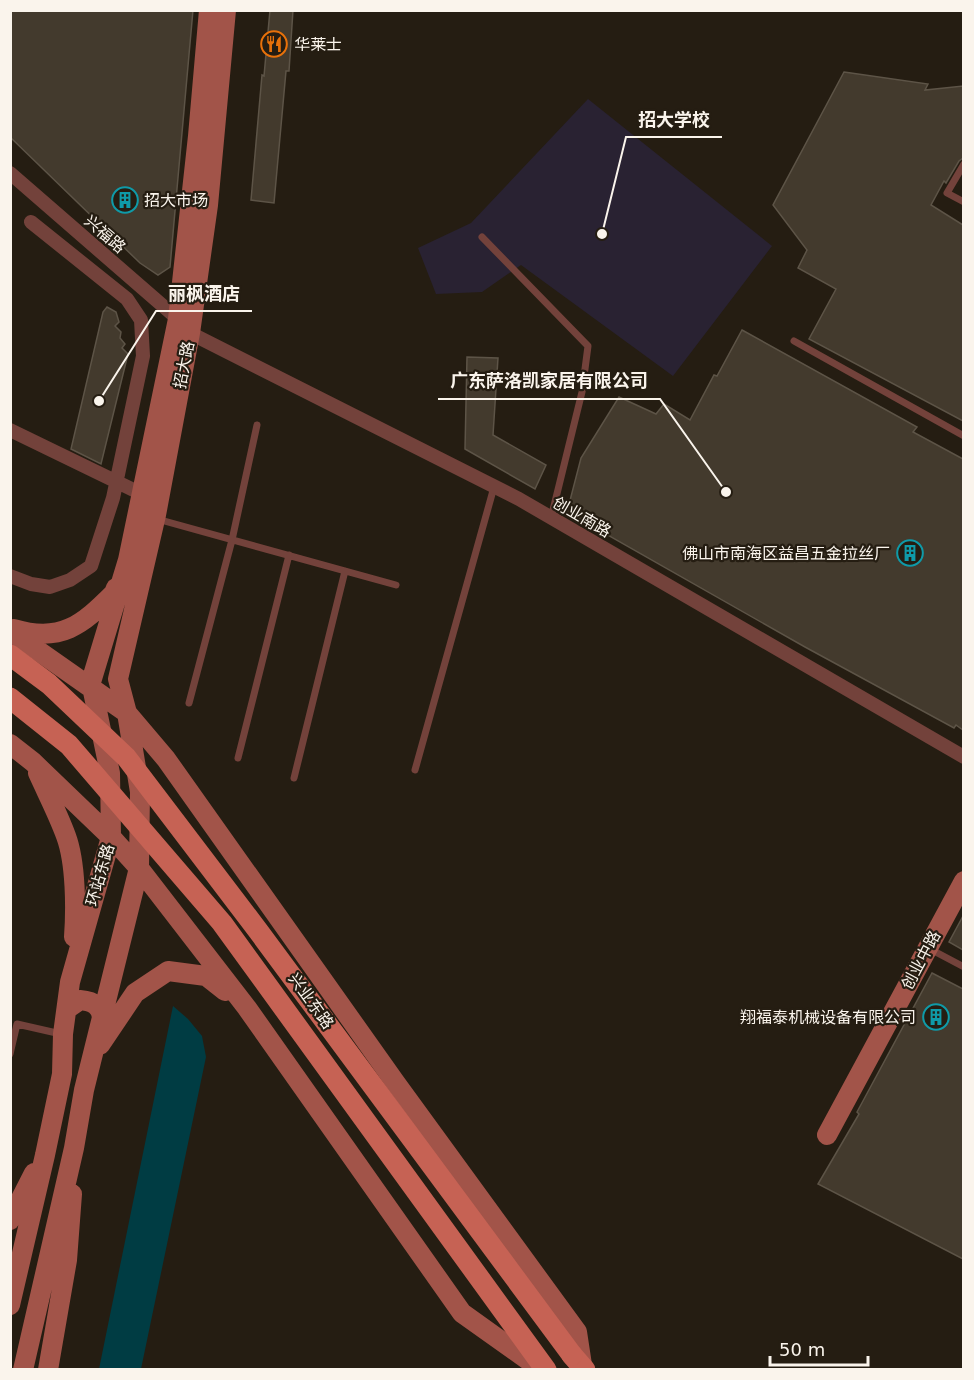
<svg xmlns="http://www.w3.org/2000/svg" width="974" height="1380" font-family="'DejaVu Sans','Noto Sans SC',sans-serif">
  <rect width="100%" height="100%" fill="#251d12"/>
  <path fill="#292232" d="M588,99L772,246L673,376L521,265L482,292L436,294L418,248L471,223Z"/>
  <path fill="#003c43" d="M173,1006L188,1019L202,1036L206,1057L141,1369H99Z"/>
  <path fill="#433a2d" stroke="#5d5447" stroke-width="1.5" d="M10,10H193L170,267L158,275L140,263L10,137Z
    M270,10H293L289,71H286L274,203L251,200L262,75L264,76Z
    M844,72L928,84L925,90L963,86V158L959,161L946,183L944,181L931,205L963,225V421L809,339L836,289L798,268L807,250L773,205Z
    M107,307L116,312L119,322L115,326L121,332L120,338L125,344L122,348L128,354L101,464L71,449L103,312Z
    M742,330L917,427L913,432L963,459V730L956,725L954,728L805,647L567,512L581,458L619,397L656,414L664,404L690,420L714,375L717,376Z
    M467,357L498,358L493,435L546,465L535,489L465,449Z
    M963,916V950L949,942Z
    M932,973L963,989V1259L818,1184L859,1114L857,1112Z"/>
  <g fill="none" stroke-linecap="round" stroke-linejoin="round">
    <path stroke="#73423b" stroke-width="7" d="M964,164L947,193L964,202
      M482,237L588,346L582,392L551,518
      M794,341L964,436
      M157,519L396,585
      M189,703L232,540L257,425
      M238,758L289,555
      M415,770L494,487
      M294,778L345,571
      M930,949L964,967
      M10,1054L17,1024L61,1034"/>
    <path stroke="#73423b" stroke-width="14" d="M10,173L178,319L190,333L519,499L964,757
      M10,430L148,497
      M10,576L31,584L50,587L70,580L91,566L113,498L143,356L141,320L127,299L31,222"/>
    <path stroke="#a25449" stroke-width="20" d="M14,629C61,643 82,625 114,593L116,588
      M10,631L127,713L166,759L395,1082L577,1332L582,1365
      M10,744L33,762L111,837L139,868L247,1008L462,1313L542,1370
      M38,773C47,793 58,814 66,836C76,863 76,909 74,937
      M67,1009L80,1000C92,1001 101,1005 102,1018
      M100,1045L135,993L168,971L206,976L225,991
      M827,1135L964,881
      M10,1220L34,1173
      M10,1305L45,1155L62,1074L63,1034L70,982L111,837L110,773L91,682L128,560L178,319L198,136L209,10
      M23,1370L74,1148L84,1090L139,868L140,792L127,713L118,679L156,515L190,333L208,205L226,10
      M48,1370L67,1260L72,1194"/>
    <path stroke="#c66254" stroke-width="21" d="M572,1355L585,1370"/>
    <path stroke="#c66254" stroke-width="21" d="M10,655L49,684L126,757L259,932L572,1355
      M10,698L69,745L222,923L546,1370"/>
  </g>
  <defs>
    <g id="restaurant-ring" transform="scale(1.35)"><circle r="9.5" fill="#251d12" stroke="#e8710a" stroke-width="1.5"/><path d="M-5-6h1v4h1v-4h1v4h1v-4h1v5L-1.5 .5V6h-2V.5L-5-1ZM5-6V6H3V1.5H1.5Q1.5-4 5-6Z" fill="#e8710a"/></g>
    <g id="building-ring" transform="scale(1.35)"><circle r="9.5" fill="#251d12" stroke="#0f9aa8" stroke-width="1.5"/><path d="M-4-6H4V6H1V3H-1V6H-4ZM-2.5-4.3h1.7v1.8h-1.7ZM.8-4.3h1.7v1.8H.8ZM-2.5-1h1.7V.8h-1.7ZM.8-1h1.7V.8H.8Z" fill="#0f9aa8"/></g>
  </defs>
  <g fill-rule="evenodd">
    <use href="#restaurant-ring" x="274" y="44"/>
    <use href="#building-ring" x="125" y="200"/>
    <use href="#building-ring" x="910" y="553"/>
    <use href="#building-ring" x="936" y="1017"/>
  </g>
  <g text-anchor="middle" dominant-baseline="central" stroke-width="4.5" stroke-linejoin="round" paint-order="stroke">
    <g font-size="16" fill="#faf4ec" stroke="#251d12" text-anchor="start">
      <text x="294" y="44">华莱士</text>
      <text x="144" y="200">招大市场</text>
      <text x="890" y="553" text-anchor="end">佛山市南海区益昌五金拉丝厂</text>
      <text x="916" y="1017" text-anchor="end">翔福泰机械设备有限公司</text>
    </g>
    <g font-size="16" fill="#faf4ec" stroke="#251d12">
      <text transform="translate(105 234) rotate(41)">兴福路</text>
      <text transform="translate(184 365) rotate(-79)">招大路</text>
      <text transform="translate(582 517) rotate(30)">创业南路</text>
      <text transform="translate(100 875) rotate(-74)">环站东路</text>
      <text transform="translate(921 960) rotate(-62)">创业中路</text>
      <text transform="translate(311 1001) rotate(54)">兴业东路</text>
    </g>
  </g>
  <path fill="none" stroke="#faf4ec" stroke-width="2" d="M602 234L626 137H722M99 401L156 311H252M726 492L660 399H438"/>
  <g fill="#faf4ec" stroke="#251d12" stroke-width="2">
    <circle cx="602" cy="234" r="6"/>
    <circle cx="99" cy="401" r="6"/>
    <circle cx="726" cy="492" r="6"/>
  </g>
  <g font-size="18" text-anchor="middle" font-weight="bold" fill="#faf4ec" stroke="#251d12" stroke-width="4.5" stroke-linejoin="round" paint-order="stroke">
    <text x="674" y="126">招大学校</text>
    <text x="204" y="300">丽枫酒店</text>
    <text x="549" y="387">广东萨洛凯家居有限公司</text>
  </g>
  <rect width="974" height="1380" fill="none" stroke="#faf4ec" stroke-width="24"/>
  <path d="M770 1356v9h98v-9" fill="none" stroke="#faf4ec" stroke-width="3"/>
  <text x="779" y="1356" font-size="18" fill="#faf4ec" stroke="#251d12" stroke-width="4.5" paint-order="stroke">50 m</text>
</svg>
